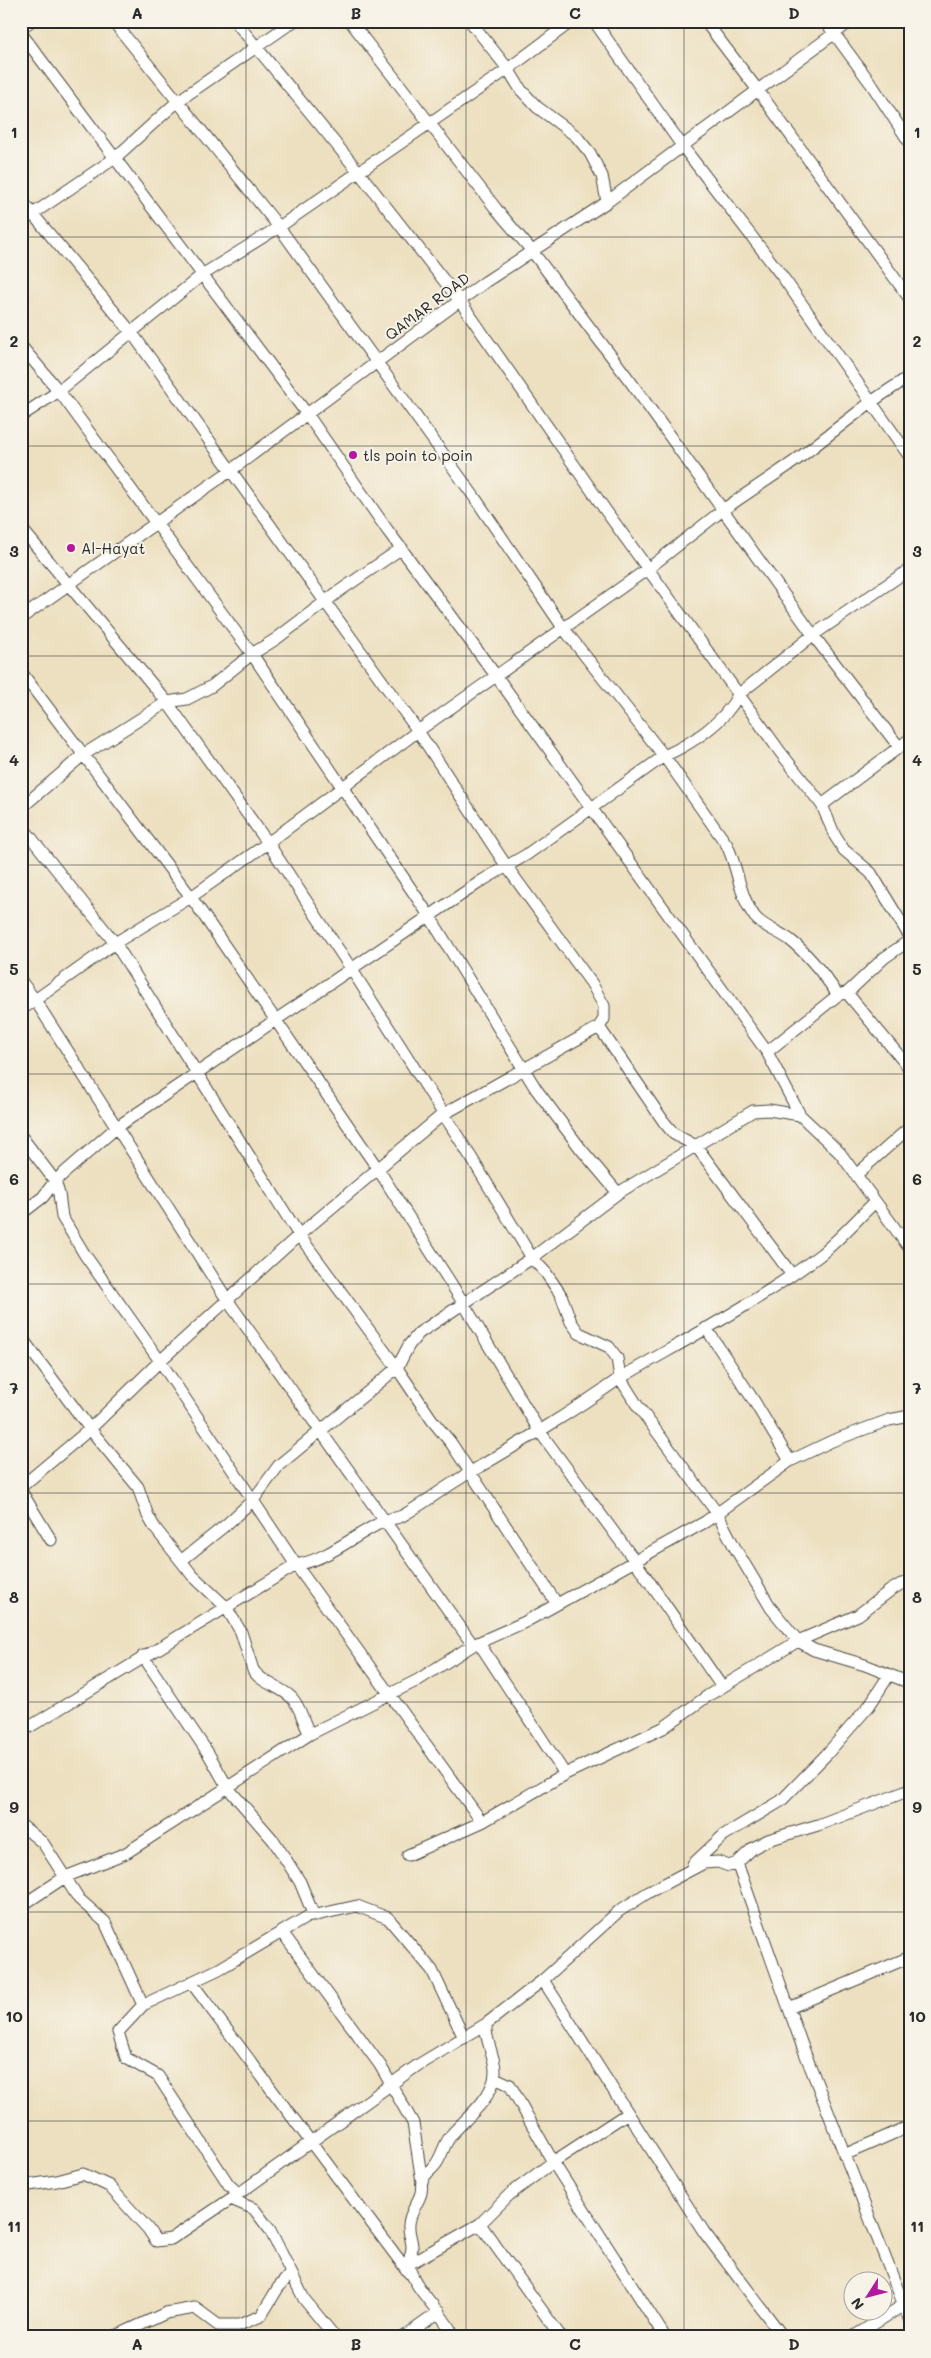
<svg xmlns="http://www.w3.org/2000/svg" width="931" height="2358" font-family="Mali,sans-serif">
  <rect width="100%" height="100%" fill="#f7f3e8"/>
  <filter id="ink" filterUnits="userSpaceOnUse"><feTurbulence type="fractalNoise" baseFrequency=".02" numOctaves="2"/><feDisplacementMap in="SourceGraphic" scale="10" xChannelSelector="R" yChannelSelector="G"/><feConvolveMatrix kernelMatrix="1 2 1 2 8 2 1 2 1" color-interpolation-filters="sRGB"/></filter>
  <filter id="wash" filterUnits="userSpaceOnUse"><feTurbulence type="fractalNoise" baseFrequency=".0096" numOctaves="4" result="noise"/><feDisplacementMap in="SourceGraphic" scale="20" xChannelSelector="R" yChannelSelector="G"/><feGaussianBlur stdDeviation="1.12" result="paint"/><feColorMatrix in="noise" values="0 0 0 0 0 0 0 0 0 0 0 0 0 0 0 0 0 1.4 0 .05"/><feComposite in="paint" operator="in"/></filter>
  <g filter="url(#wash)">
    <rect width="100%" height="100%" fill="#ede0c0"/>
  </g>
  <g filter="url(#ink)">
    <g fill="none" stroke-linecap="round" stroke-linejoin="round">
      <g stroke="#484641" stroke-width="13">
        <path id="minor" d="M113,21L279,227L475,498L564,629L664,756L727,845C738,868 739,896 755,917C764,928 779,931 790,940C808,954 825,976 838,995
          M235,21L358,171L460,301L606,511L781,753L822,805L835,836L844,850L871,873L910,937
          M350,21L497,210L532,251L630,381L813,635L899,747
          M470,21L508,69L521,90L537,107L576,136L590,153L602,176L607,202
          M594,21L683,147L782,276L910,457
          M705,21L757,89L910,299
          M825,21L872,85L910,143
          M21,28L31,21
          M21,33L307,414L388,531L497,677L767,1052L800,1115L840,1153L910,1249
          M21,200L132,333L418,731L507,867L592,984L604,1006V1019L599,1027L664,1122L674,1134L696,1146L792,1275
          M21,222L115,158L178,101L294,21
          M21,346L59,391L252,654L430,917L536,1089L581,1149L618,1193L532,1258L546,1273L561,1295L571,1322L579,1333L609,1347L617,1358L620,1378C571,1413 520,1443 469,1473C446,1486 425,1503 402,1516C396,1519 389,1518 384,1521C354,1535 329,1559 296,1565L21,1732
          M21,416L59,391L202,275L279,227L508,69L572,21
          M21,528L167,702L268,843L352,970L474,1162L532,1258L419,1333L409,1345L397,1368L279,1465L254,1499L227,1524L182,1560
          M21,618L230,471L485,282L607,202L851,21
          M21,672L191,897L378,1169L464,1304L540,1432L635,1561L722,1687
          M822,805L910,739
          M21,808L83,755L167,702L187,699L212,686L252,654L276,639L338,592L402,548
          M21,825L115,943L299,1235L397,1368L432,1420L451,1443L557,1604
          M910,940L884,958L847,993L910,1069
          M21,981L35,1000L228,1301L473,1645
          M21,1010L115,943L191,897L268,843L418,731L649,568L724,509L795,461L871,402L910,376
          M767,1052L838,995L845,993
          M21,1136L55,1181L59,1194L62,1217L85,1255L160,1361L296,1565L482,1822
          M856,1175L910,1127
          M618,1193L753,1111L769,1110L800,1115
          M875,1202C857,1219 840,1239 820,1255C758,1302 687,1339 620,1378L637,1405L717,1513L735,1548L771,1608L798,1641L814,1650L865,1665L910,1683
          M21,1214L43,1197L55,1181L117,1127L483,880L526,855L664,756C691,744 725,722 738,695L813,635L910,569
          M706,1328L754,1401L790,1461
          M21,1337L90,1429L138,1487L148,1516L155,1528L192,1575L226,1607L241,1632L253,1670C261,1683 279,1686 291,1697C302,1708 302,1722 310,1734
          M21,1487L90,1429L160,1361L299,1235L442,1115L599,1027
          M21,1491L51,1540
          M479,1643L565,1774
          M143,1656L208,1753L228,1788L274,1841L300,1882L314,1916
          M21,1825L43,1843L79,1899L105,1922L143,2005
          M408,1855L482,1822L565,1774L663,1728L709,1695L798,1641L858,1615L891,1590L901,1584L910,1582
          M737,1863L803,2048L910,2321
          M693,1864L724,1835L781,1801L826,1755L869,1706L889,1675
          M21,1906L65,1877L126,1853L310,1734L418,1680L473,1645L525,1622L705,1522L790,1461L832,1441L889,1420L910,1416
          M282,1932L380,2065L413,2123L422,2182
          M543,1980L704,2232L783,2337
          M191,1982L409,2273
          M789,2008L910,1957
          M464,2038L432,1970L388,1918L357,1906L307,1917L219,1969L143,2005L118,2032L126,2058L158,2076L229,2185L237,2192H241L418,2065L486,2024
          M495,2078L510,2085L553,2162L665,2337
          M844,2155L910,2126
          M21,2186L57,2181L83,2174L109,2186L148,2229L156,2241L171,2239L241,2192
          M231,2199L254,2209L270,2230L304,2299L335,2337
          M480,2224L561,2337
          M409,2264L480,2224L509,2195L553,2162L628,2113
          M114,2337L166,2313L195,2308L218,2325H239L261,2316L278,2288L291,2273
          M404,2337L439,2312
          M454,2337C444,2313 414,2290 409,2266C408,2260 412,2254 412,2247C412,2240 408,2232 409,2225C409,2213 418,2204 421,2193C422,2189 421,2185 422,2181C425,2173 432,2170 436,2164C443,2154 444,2143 452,2134C467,2117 488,2102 494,2080C499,2061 484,2042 486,2024L543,1980L619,1911L649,1892L704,1863L718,1862L729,1866L737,1863L753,1848L768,1840L818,1825L910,1790
          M853,2337L910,2301"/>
      </g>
      <use href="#minor" stroke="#fff" stroke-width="11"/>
    </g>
  </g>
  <path fill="none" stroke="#2b2b2b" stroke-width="1" stroke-opacity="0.55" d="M246,21V2337M466,21V2337M684,21V2337M21,237H910M21,446H910M21,656H910M21,865H910M21,1074H910M21,1284H910M21,1493H910M21,1702H910M21,1912H910M21,2121H910"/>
  <g fill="#b5179e" stroke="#f7f3e8" stroke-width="2">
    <circle cx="353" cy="455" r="5"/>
    <circle cx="71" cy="548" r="5"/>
  </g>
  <g text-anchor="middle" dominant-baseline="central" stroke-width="4" stroke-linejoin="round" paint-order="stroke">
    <g font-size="15" fill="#2b2b2b" stroke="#f7f3e8">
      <text transform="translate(427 306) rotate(-37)">QAMAR ROAD</text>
    </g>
    <g font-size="15" fill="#2b2b2b" stroke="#f7f3e8" text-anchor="start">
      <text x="363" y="455">tls poin to poin</text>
      <text x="81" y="548">Al-Hayat</text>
    </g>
  </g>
  <rect width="931" height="2358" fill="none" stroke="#f7f3e8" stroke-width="55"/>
  <g transform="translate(868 2296) rotate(234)"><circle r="24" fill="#f7f3e8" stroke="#a5a39c"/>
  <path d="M0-4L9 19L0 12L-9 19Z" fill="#b5179e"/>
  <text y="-8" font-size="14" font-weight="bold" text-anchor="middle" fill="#2b2b2b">N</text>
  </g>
  <rect x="28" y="28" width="876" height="2302" fill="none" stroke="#2b2b2b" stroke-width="2"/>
  <g font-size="16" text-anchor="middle" font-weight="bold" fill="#2b2b2b">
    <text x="137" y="19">A</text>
    <text x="356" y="19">B</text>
    <text x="575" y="19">C</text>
    <text x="794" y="19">D</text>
    <text x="14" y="138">1</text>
    <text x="917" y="138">1</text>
    <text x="14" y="347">2</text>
    <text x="917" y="347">2</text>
    <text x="14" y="557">3</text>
    <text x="917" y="557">3</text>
    <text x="14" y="766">4</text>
    <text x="917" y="766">4</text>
    <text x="14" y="975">5</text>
    <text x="917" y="975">5</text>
    <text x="14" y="1185">6</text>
    <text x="917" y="1185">6</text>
    <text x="14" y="1394">7</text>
    <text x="917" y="1394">7</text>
    <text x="14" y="1603">8</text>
    <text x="917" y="1603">8</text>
    <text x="14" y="1813">9</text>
    <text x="917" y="1813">9</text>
    <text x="14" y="2022">10</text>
    <text x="917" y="2022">10</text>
    <text x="14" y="2232">11</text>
    <text x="917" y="2232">11</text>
    <text x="137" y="2350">A</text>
    <text x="356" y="2350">B</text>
    <text x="575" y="2350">C</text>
    <text x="794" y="2350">D</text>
  </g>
</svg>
